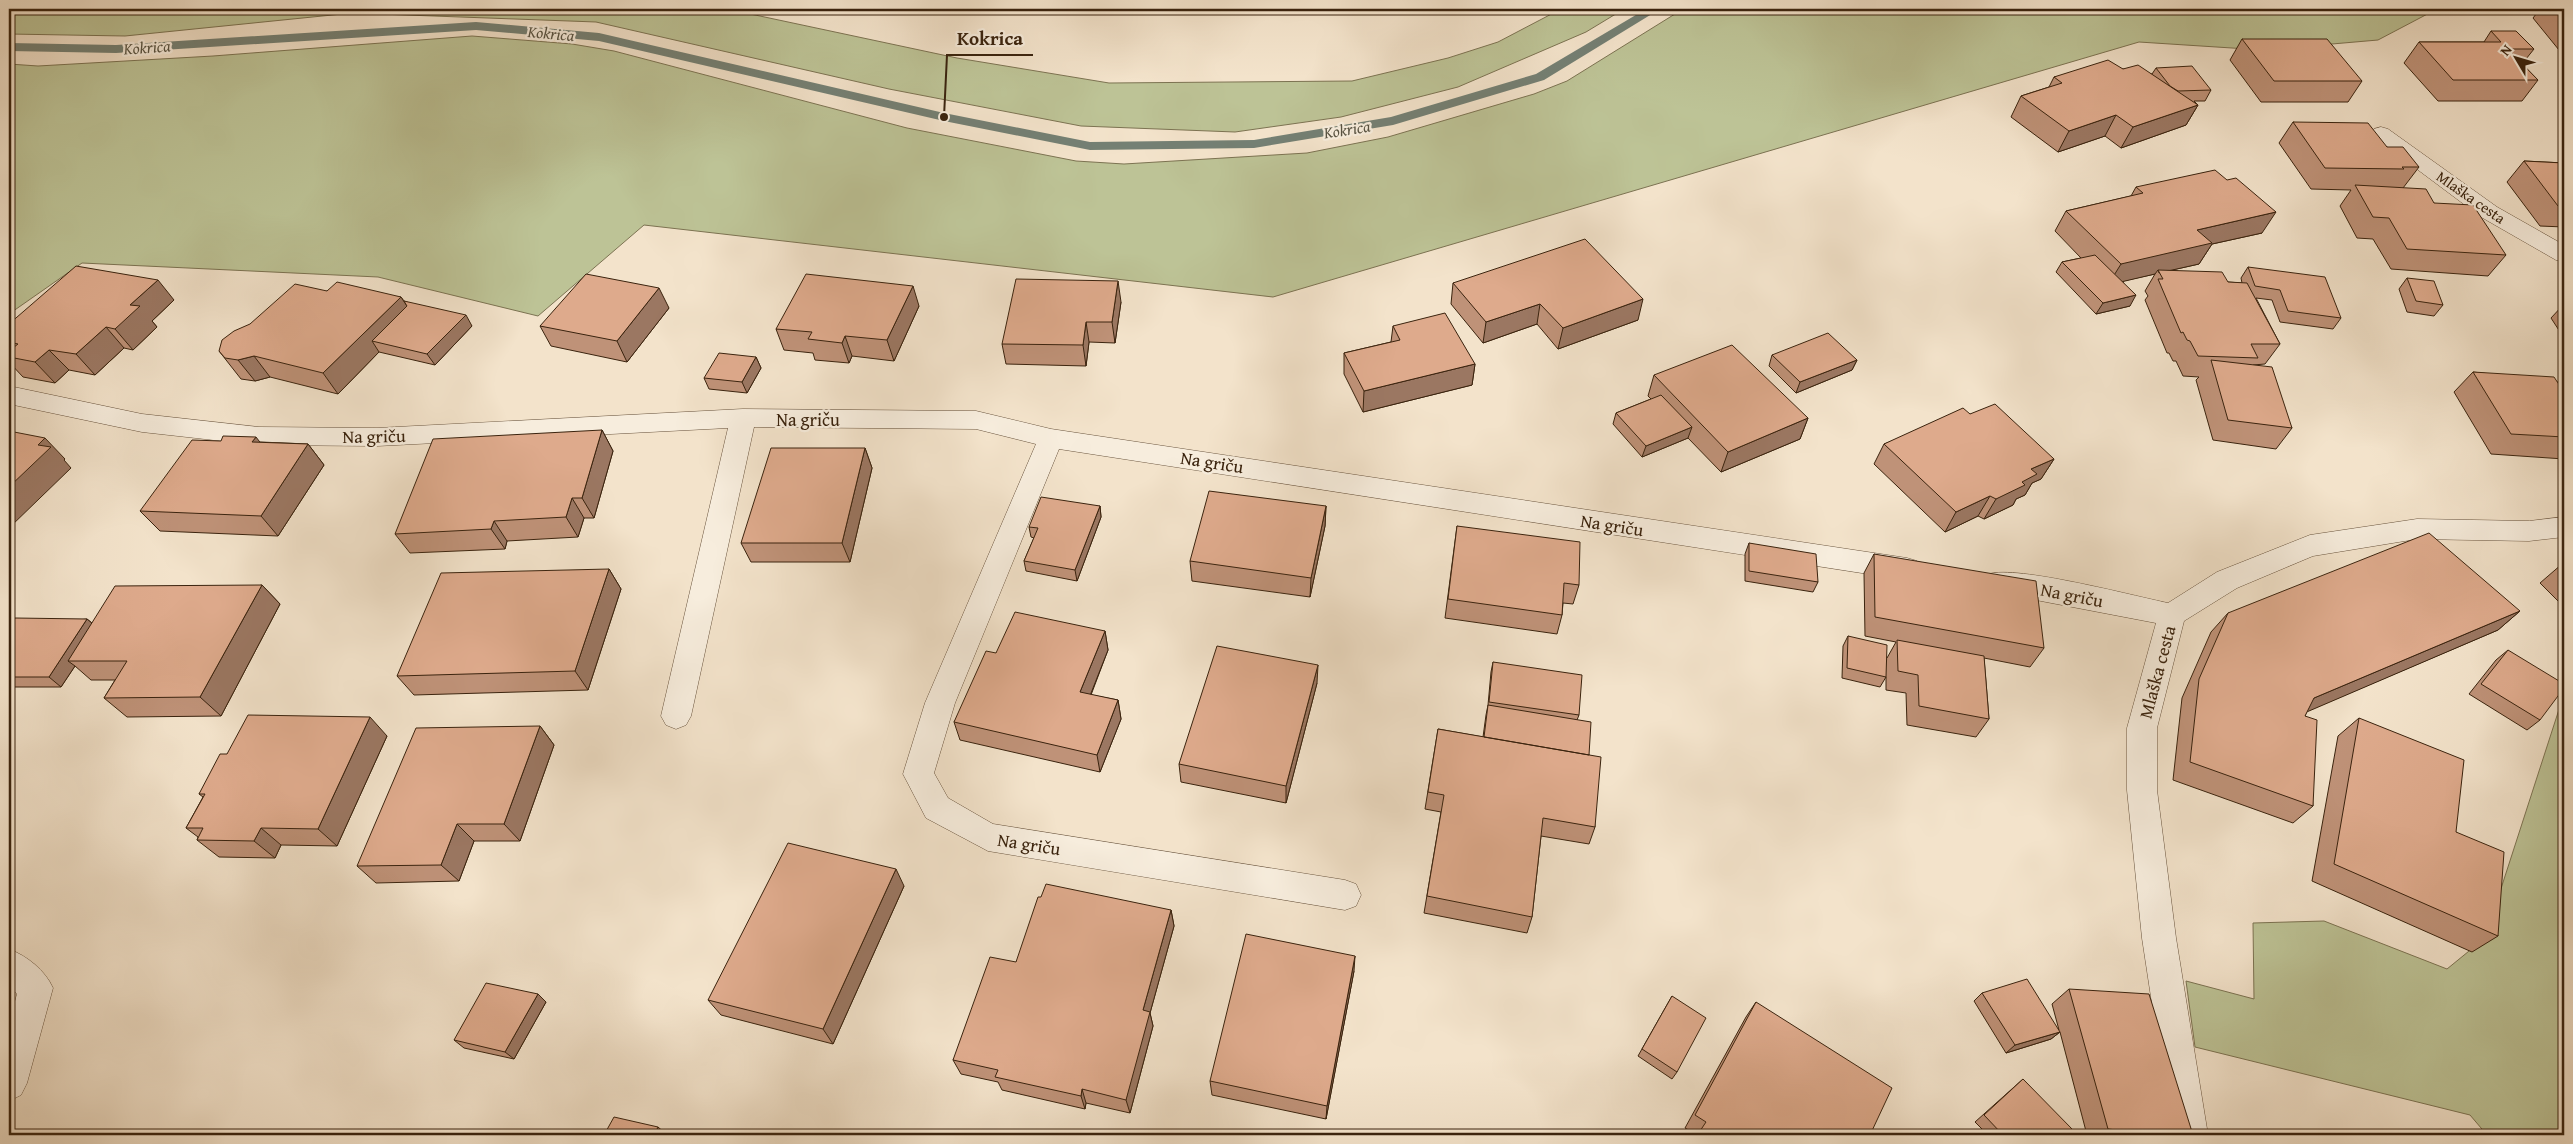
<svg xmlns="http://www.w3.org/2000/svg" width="2573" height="1144" font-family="'Gentium Book Plus',serif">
  <rect width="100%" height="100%" fill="#f3e3cb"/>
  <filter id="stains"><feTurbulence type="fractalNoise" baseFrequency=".004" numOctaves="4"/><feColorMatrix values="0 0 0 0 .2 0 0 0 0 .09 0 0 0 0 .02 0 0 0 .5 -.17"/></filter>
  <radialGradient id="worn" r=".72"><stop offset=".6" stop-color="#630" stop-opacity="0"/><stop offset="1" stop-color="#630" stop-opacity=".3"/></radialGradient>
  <path fill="#bdc396" stroke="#7c7352" d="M9,9H727L957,58L1109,83L1352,81L1448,58L1498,42L1561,9H1624L1586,32L1458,87L1341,117L1235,132L1081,126L889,89L596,22L352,13L125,36L9,34Z
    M1683,9H2437L2378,40L2263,50L2139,42L1273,297L644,225L538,316L378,277L82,263L9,314V64L38,66L213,56L472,36L572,44L614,51L907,128L1076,161L1124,164L1307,153L1388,137L1534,94L1567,81Z
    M2564,694V1135H2487L2470,1115L2195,1047L2186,981L2254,999L2253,923L2324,921L2447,969L2485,938Z"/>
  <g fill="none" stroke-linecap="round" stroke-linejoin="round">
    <path fill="#748074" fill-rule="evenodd" d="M1646,9H1660L1544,80L1393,125L1254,148L1090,150L944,121L599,41L476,30L116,53L9,51V43L116,45L476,22L599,33L944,113L1090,142L1254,140L1391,117L1536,74Z"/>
    <g stroke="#68533d" stroke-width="1">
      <path id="minor" d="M2381,127L2388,129L2497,207L2564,245V262L2556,260L2481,217L2374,137L2371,133L2374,129Z
        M9,386L142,414L259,427L377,428L743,409L976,411L1051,429L1907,558L1917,561L1921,569L1917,577L1907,580L1059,449L955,703L934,773L948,798L993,824L1345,880L1356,884L1361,895L1356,906L1345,910L988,851L926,818L903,774L925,703L1036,444L976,429L754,427L691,716L686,725L676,729L666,725L661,716L728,428L377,446L259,445L142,432L9,404Z
        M2564,517V537L2529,541L2417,539L2313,556L2237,588L2184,621L2157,728V790L2176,938L2208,1135H2172L2142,938L2127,790V728L2156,623L1999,593L1989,590L1985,582L1989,574C2016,565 2134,596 2168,603L2217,572L2310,535L2417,519L2529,521Z
        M9,949C27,956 45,970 53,988L27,1083L21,1095L9,1101V1023L17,994L9,986Z"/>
    </g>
    <use href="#minor" fill="#f7eddd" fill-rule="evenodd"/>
  </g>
  <path fill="#bf9278" stroke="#3a230e" d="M2540,9H2564V50H2559L2533,18Z
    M2491,31L2534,49L2522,64L2538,80L2522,101H2438L2404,63L2419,42H2484Z
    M2242,39L2362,81L2348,102H2261L2230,60Z
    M2156,68L2211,90L2205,101H2194L2198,105L2186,125L2121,148L2105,136L2058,152L2011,117L2021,96L2049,87L2054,77L2123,69L2152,74Z
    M2293,122L2387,147L2419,167L2403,188L2434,203L2506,255L2488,276L2391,269L2373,239L2357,238L2340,206L2351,190L2311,189L2279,143Z
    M2524,161L2564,163V227L2540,226L2507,182Z
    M2136,187L2262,233L2212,244L2199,264L2172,270L2228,282L2242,283L2241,278L2248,267L2341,318L2333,329L2280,322L2272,300L2256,298L2280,344L2265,364L2253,365L2292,428L2276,449L2213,440L2196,380L2199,377L2183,376L2176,361H2173L2169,353H2167L2145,300L2148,296L2145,291L2155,274L2123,281L2130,306L2096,314L2056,272L2062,262L2081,258L2055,231L2066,211L2131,196Z
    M2407,278L2443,305L2434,316L2407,312L2399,289Z
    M1453,283L1638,320L1558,349L1537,324L1483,343L1451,304Z
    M327,291L401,297L404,301L472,326L435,365L379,352L338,394L270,377L255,381L241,379L219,351Z
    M174,300L152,321L157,327L133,350L124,348L95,375L69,370L55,383L23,377L9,362V324Z
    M1121,302L1115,343L1089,342L1086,366L1006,364L1002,344Z
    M2564,304V338L2551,318Z
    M919,306L894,361L852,356L849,363L815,360L813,353L784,350L776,329Z
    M669,308L627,362L551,346L540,326Z
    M1393,326L1475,364L1472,385L1363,412L1344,374V353L1391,342Z
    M1772,355L1857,360L1852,370L1796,393L1769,366Z
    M756,357L761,368L747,393L709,389L704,378Z
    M2473,372L2558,382L2560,380H2564V459L2491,454L2454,392Z
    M1654,375L1808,418L1800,439L1721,472L1688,438L1642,457L1613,424L1616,413L1651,399L1648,396Z
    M1970,414L2054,459L2041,479L2032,483L2025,495L2016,499L2013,505L1984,519L1978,516L1945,532L1874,464L1884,444Z
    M602,430L613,451L594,518H584L578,537L507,541L505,549L410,553L395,534Z
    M260,442L308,444L324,465L278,536L160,531L140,511Z
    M865,448L872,468L850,562H751L741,543Z
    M1100,506L1101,517L1077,581L1026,571L1024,561L1034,538L1031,537L1029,527Z
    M1326,506L1325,526L1310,597L1192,581L1190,561Z
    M1457,526L1579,585L1573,604L1563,603L1562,615L1557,634L1445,618Z
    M1749,543L1818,582L1813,592L1745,581V554Z
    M1874,554L2044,648L2030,667L1984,658L1989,719L1976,737L1907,725L1906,693L1886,690V677L1880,687L1842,678L1843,646L1848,636L1887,658L1896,642L1865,636L1864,573Z
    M2564,563V607L2540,583L2562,564Z
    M609,569L621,589L588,690L414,695L397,676Z
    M262,585L280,604L221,716L127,717L104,698L115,680H91L75,666L61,687H9V628L87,619L92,623Z
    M2520,611L2498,630L2307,711L2305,716L2313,806L2293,823L2173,780L2182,698L2211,632L2228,613Z
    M1105,631L1108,650L1091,695L1118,700L1121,719L1100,772L960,740L954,722L996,653Z
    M2508,650L2540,720L2527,730L2469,694L2496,660Z
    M1493,662L1579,715L1577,720L1589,755L1595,827L1589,844L1541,836L1532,917L1527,933L1424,913L1441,812L1425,809L1438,729L1483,737L1486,715L1488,705L1491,672Z
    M1317,683L1286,803L1181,782L1179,764Z
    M2359,718L2456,832L2498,936L2472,952L2312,881L2338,736Z
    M540,726L554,745L520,841H474L459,881L376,883L357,866Z
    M387,736L337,846L281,845L275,858L219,857L197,840L198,837L186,828L203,797L199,794L227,754Z
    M904,886L833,1044L721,1015L708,1000Z
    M1171,910L1174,926L1150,1013L1153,1026L1130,1113L1086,1103L1085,1109L1002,1090L998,1082L961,1074L953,1060L1016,962Z
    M1354,971L1326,1119L1212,1095L1210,1081Z
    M2069,989L2193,1135H2087L2060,1032L2051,1039L2006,1053L1974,1001L1982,993L2059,1030L2052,1004Z
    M538,994L546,1002L514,1059L464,1048L454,1040Z
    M1672,996L1677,1072L1672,1079L1638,1056Z
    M1756,1002L1870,1135H1696V1134L1685,1128L1746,1017Z
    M2023,1079L2067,1135H1988L1975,1122Z"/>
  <path fill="#9b7762" stroke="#3a230e" d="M2198,105L2186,125L2121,148L2133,127Z
    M2116,115L2105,136L2058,152L2069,131Z
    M2276,212L2262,233L2212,244L2199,264L2159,273L2158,270L2155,274L2108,285L2121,264L2197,230Z
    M158,280L174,300L152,321L157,327L133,350L115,329L130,305Z
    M1118,281L1121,302L1115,343L1112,322Z
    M913,286L919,306L894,361L887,340Z
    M659,288L669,308L627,362L617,341Z
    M2136,295L2130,306L2096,314L2103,303Z
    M401,297L414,317L372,341L379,352L338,394L323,373Z
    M1643,299L1638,320L1558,349L1563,328Z
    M1540,304L1537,324L1483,343L1486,322Z
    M466,315L472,326L435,365L427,354Z
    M1086,322L1089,342L1086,366L1083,345Z
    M106,327L124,348L95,375L76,354Z
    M845,336L852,356L849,363L842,343Z
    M49,350L69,370L55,383L35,362Z
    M254,356L270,377L255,381L238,360Z
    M756,357L761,368L747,393L742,382Z
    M1857,360L1852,370L1796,393L1800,382Z
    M1475,364L1472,385L1363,412L1364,391Z
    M1808,418L1800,439L1721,472L1728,452Z
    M1692,427L1688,438L1642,457L1646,446Z
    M602,430L613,451L594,518L582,498Z
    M256,437L272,458L252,442Z
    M45,438L65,459L64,460L71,468L9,528V487L38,445Z
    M308,444L324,465L278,536L261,516Z
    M865,448L872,468L850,562L842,543Z
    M2054,459L2041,479L2032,483L2025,495L2016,499L2013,505L1984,519L1996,499L2031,469Z
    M1990,496L1978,516L1945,532L1956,512Z
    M572,498L584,518L578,537L566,517Z
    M1100,506L1101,517L1077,581L1075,570Z
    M1326,506L1325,526L1310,597L1311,578Z
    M494,521L507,541L505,549L491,529Z
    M609,569L621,589L588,690L575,671Z
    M262,585L280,604L221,716L200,697Z
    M2520,611L2498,630L2295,717L2314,698Z
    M87,619L99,629L68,661L75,666L61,687L49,677Z
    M1105,631L1108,650L1084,711L1080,692Z
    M1318,665L1317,683L1286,803V786Z
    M1118,700L1121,719L1100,772L1097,755Z
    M370,717L387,736L337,846L318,829Z
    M540,726L554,745L520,841L504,824Z
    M457,824L474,841L459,881L441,865Z
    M261,828L281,845L275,858L254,841Z
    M896,869L904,886L833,1044L823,1029Z
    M1171,910L1174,926L1150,1013L1153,1026L1130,1113L1126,1100L1143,1010Z
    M1355,956L1354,971L1326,1119L1327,1106Z
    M538,994L546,1002L514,1059L505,1052Z
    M2060,1032L2051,1039L2006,1053L2015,1045Z
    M1082,1089L1086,1103L1085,1109L1081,1096Z
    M658,1127L666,1134L665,1135H654Z"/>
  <path fill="#deaa8c" stroke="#3a230e" d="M2558,9H2564V16Z
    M2491,31H2516L2534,49H2508L2538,80H2453L2419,42H2501Z
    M2242,39H2327L2362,81H2274Z
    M2108,60L2123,69L2138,65L2198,105L2133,127L2116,115L2069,131L2021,96L2062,83L2054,77Z
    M2192,66L2211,90L2178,91L2170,86L2156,68Z
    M2293,122L2368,123L2387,147H2403L2419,167H2402L2404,169L2325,168Z
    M2524,161L2564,163V206H2558Z
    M2215,170L2227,180L2236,178L2276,212L2197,230L2212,243L2121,264L2066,211L2143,193L2136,187Z
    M2355,185L2426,189L2434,203L2473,205L2506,255L2407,249L2389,218L2373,217Z
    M1585,239L1643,299L1563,328L1540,304L1486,322L1453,283Z
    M2095,255L2136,295L2103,303L2062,262Z
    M76,266L158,280L130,305L140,306L115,329L106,327L76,354L49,350L35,362L9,357V351L18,344L9,342V324Z
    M2248,267L2325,277L2341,318L2288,311L2280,290L2255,286Z
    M2158,270L2222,272L2228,282L2247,283L2280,344H2251L2258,358L2198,356L2190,341L2187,340L2183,332L2181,333L2158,279H2163Z
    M586,274L659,288L617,341L540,326Z
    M806,274L913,286L887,340L845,336L842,343L808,339L812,332L776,329Z
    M2407,278L2434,281L2443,305L2416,301Z
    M1016,279L1118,281L1112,322H1086L1083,345L1002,344Z
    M337,282L401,297L323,373L254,356L238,360L225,358L219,351L222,340L234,331L250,324L295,284L327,291Z
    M404,301L466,315L427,354L372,341L407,306Z
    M1445,313L1475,364L1364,391L1344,353L1400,340L1393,326Z
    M1828,333L1857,360L1800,382L1772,355Z
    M1732,345L1808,418L1728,452L1654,375Z
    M719,353L756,357L742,382L704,378Z
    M2211,360L2272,367L2292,428L2228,420Z
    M2473,372L2554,377L2564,392V437L2511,434Z
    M2560,380H2564V386Z
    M1661,395L1692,427L1646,446L1616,413Z
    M1995,404L2054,459L2031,469L2037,474L2022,482L2025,485L1996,499L1990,496L1956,512L1884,444L1963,408L1970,414Z
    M602,430L582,498H572L566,517L494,521L491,529L395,534L433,439Z
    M9,431L45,438L38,445L51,447L9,487Z
    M223,436L256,437L252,442L308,444L261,516L140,511L192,440L221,441Z
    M771,448H865L842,543H741Z
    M1209,491L1326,506L1311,578L1190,561Z
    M1041,497L1100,506L1075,570L1024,561L1038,528L1029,527Z
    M1457,526L1580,542L1579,585L1564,583L1562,615L1448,599Z
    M2429,533L2520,611L2314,698L2305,716L2317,720L2313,806L2190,762L2199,679L2228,613Z
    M1749,543L1816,554L1818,582L1749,571Z
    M1874,554L2036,581L2044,648L1875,617Z
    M609,569L575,671L397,676L441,573Z
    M262,585L200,697L104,698L127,661H68L115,586Z
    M1015,612L1105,631L1080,692L1118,700L1097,755L954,722L986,651L996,653Z
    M15,618L87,619L49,677H9V628Z
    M1848,636L1887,645L1886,677L1847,668Z
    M1897,640L1984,656L1989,719L1919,706L1918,675L1898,671Z
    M1217,646L1318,665L1286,786L1179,764Z
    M2508,650L2564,684V688L2540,720L2481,684Z
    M1493,662L1582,675L1579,715L1489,702Z
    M1488,705L1591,722L1589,755L1484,737Z
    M248,715L370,717L318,829L261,828L254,841L197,840L203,828H186L205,794H199L220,754H227Z
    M2359,718L2464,760L2456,832L2504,852L2498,936L2334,864Z
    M540,726L504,824H457L441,865L357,866L416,728Z
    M1438,729L1601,757L1595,827L1543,818L1532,917L1427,896L1444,795L1428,792Z
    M788,843L896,869L823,1029L708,1000Z
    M1046,884L1171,910L1143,1010L1150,1012L1126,1100L1082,1089L1081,1096L995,1077L998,1070L953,1060L990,957L1016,962L1038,897H1041Z
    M1246,934L1355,956L1327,1106L1210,1081Z
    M2027,979L2060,1032L2015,1045L1982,993Z
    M486,983L538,994L505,1052L454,1040Z
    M2069,989L2149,994L2193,1135H2118L2117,1130L2108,1129Z
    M1672,996L1706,1018L1677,1072L1642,1049Z
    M1756,1002L1892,1088L1870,1135H1700L1698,1134L1706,1122L1695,1115Z
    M2023,1079L2073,1130L2067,1135H2003L1984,1115Z
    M614,1117L658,1127L654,1135H604Z"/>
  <g text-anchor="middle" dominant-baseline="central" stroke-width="4.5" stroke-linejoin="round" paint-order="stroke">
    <g font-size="15" fill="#3a230e" stroke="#f7eddd">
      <text transform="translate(2471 197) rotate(35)">Mlaška cesta</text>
    </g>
    <g font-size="16" font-style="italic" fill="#575241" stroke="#f7eddd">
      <text transform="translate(551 33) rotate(5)">Kokrica</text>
      <text transform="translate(147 47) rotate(-4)">Kokrica</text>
      <text transform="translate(1347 129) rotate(-9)">Kokrica</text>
    </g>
    <g font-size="18" fill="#3a230e" stroke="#f7eddd">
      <text x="808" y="419">Na griču</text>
      <text transform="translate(374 436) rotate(-1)">Na griču</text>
      <text transform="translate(1212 462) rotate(9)">Na griču</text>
      <text transform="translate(1612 525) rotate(9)">Na griču</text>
      <text transform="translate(2072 595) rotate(11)">Na griču</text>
      <text transform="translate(2157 672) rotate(-75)">Mlaška cesta</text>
      <text transform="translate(1029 844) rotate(9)">Na griču</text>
    </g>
  </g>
  <path fill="none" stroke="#3a230e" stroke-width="2" d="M944 117L947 55H1033"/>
  <circle fill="#3a230e" stroke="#f7eddd" stroke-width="2" cx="944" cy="117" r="5"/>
  <g font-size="19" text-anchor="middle" font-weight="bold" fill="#3a230e" stroke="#f7eddd" stroke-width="4.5" stroke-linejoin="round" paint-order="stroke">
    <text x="990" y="45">Kokrica</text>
  </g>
  <rect width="2573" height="1144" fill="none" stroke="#f3e3cb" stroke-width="30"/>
  <rect x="10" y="10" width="2553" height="1124" fill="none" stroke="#3a230e" stroke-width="2.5"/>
  <rect x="15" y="15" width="2543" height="1114" fill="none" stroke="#3a230e"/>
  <g transform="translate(2516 58) rotate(308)" stroke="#f7eddd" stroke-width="4" paint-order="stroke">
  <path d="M0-4L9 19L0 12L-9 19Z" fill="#3a230e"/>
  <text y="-8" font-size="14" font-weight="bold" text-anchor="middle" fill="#3a230e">N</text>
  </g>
  <rect width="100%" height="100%" filter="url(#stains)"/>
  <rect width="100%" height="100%" fill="url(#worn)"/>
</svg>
